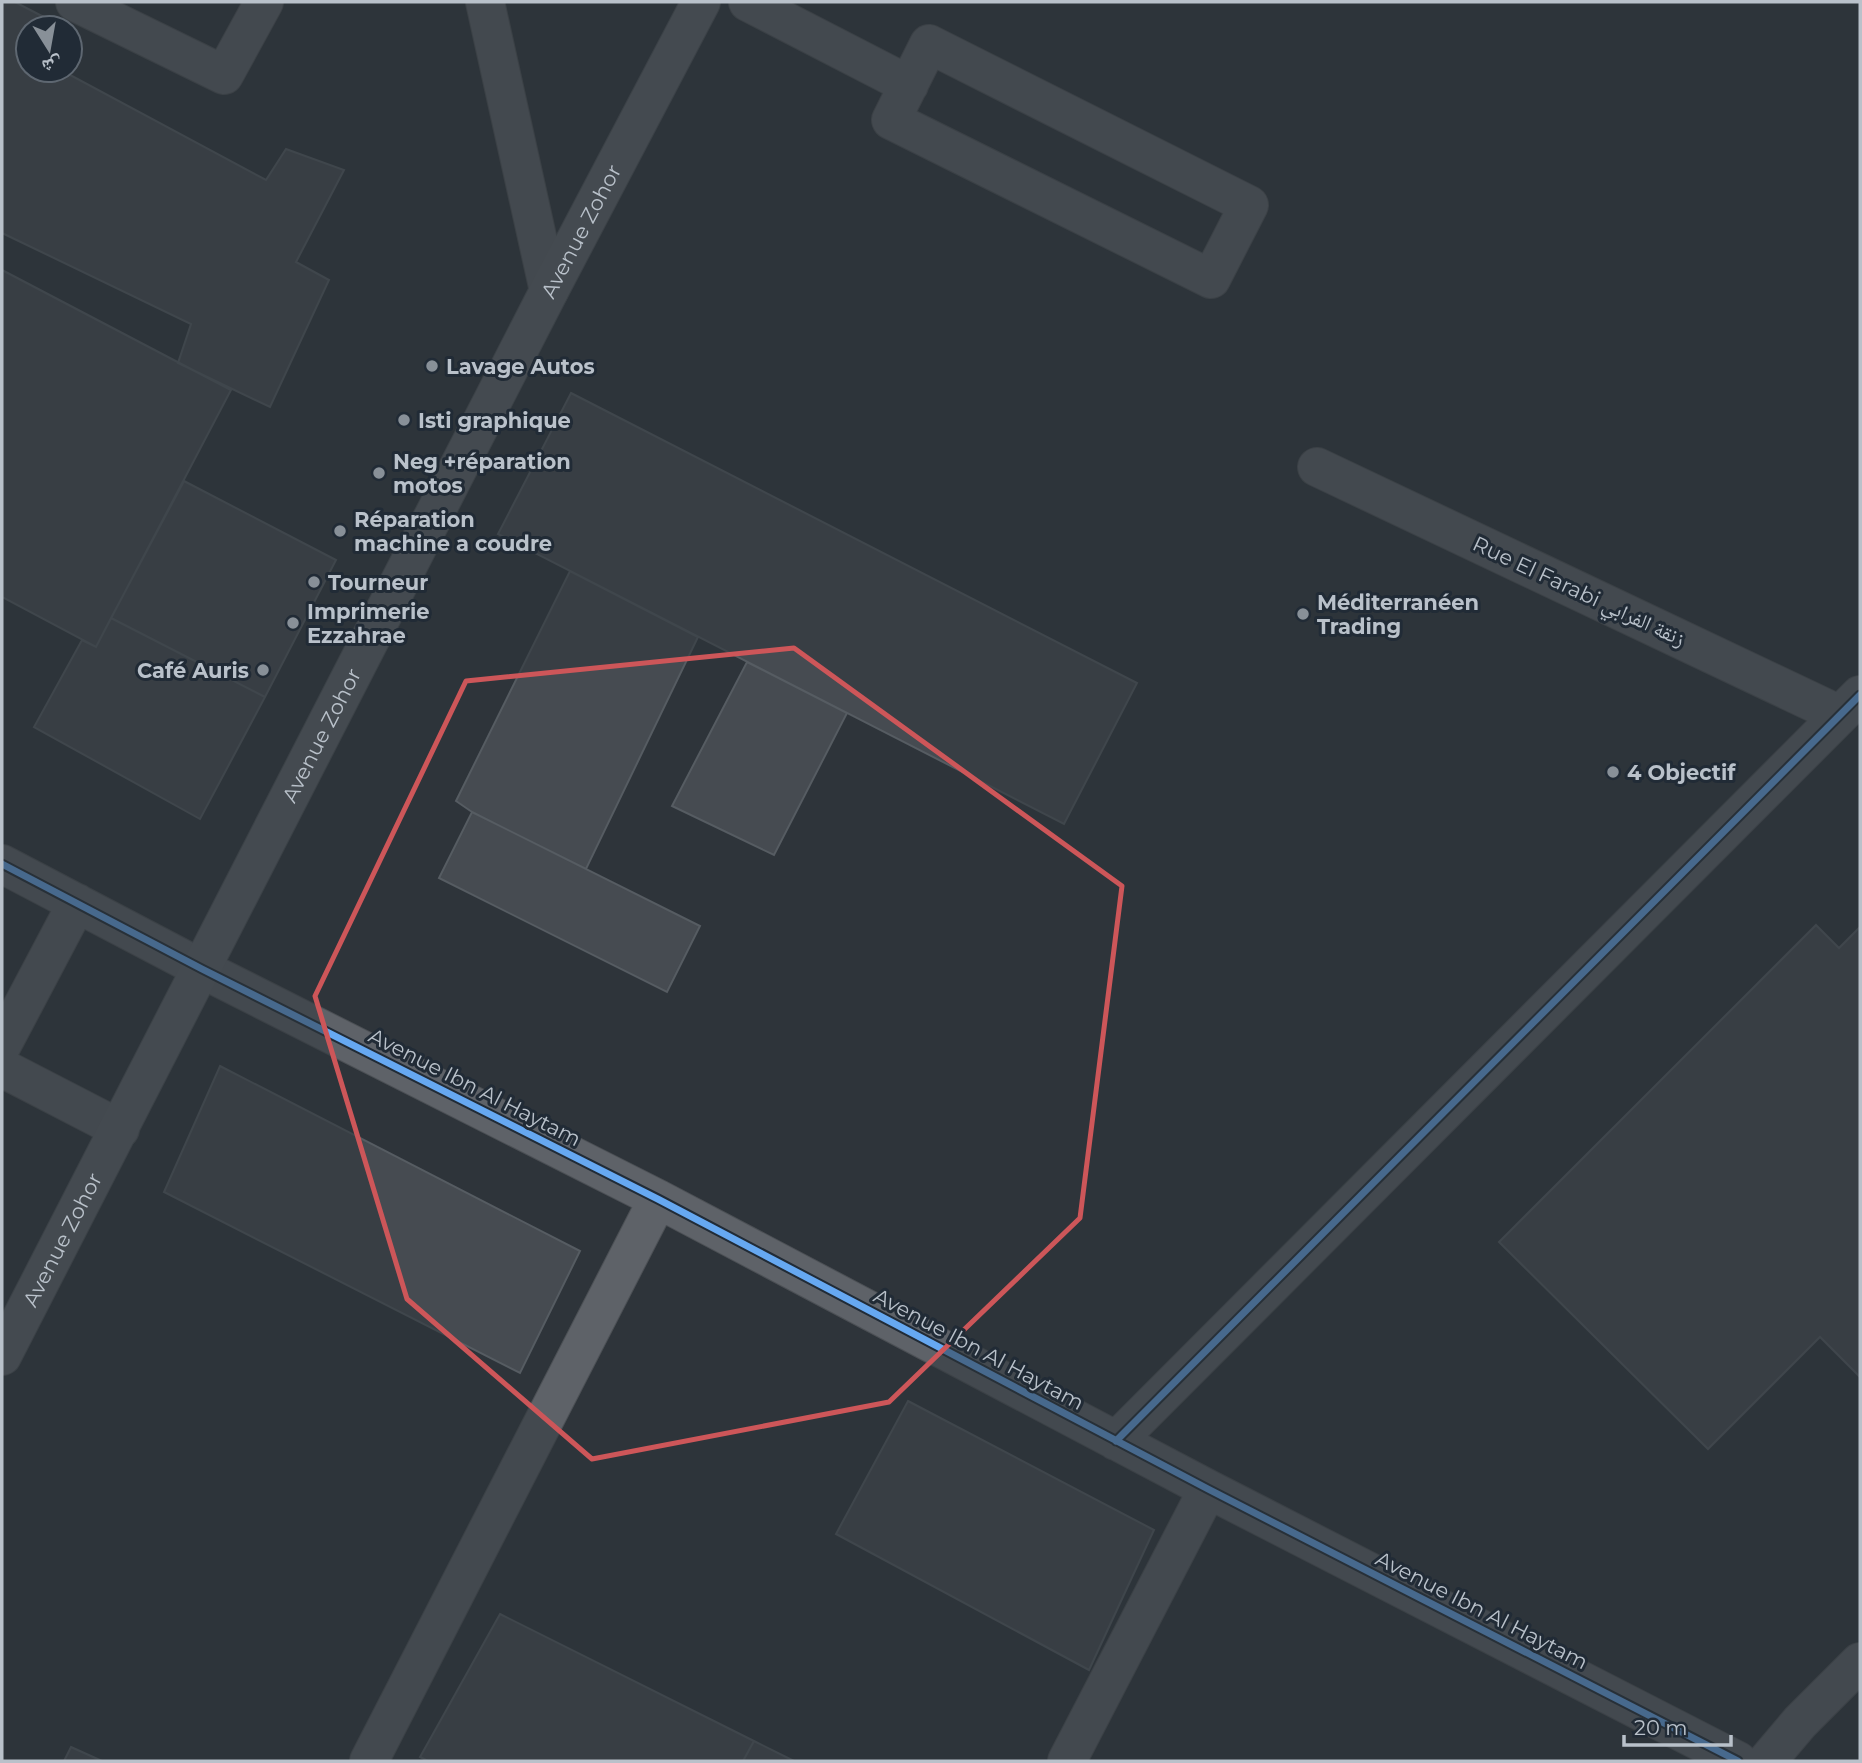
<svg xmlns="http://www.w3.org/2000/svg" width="1862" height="1763" font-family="Montserrat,'Noto Naskh Arabic',sans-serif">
  <rect width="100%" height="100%" fill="#2e343a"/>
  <path fill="#464b51" stroke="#565c62" stroke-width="2" d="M2,2H15L65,28H28V70H61L266,180L286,149L344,170L296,262L329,280L270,407L178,363L191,324L2,233Z
    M2,270L231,390L96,647L2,597Z
    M571,393L1137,683L1064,824L498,534Z
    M184,481L336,560L265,697L111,618Z
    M570,571L698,637L586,869L472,812L456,801Z
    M111,618L265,697L200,819L34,727L82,640L96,647Z
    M747,662L847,713L774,855L672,806Z
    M472,812L700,926L667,992L439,878Z
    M1816,925L1839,948L1860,927V1377L1820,1337L1708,1449L1499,1242Z
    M220,1066L580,1251L520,1373L164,1192Z
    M908,1401L1154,1530L1089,1670L836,1534Z
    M500,1614L754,1741L743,1761H428L420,1757Z
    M754,1741L794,1761H743Z
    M71,1747L102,1761H64Z"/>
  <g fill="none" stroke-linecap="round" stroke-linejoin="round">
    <g stroke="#4c5055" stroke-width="40">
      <path id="minor" d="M75,2L224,75L264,2
        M485,2L549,291
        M748,2L909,85
        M929,44L1249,205L1211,279L891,120Z
        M1317,467L1840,715
        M2,864L202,969L658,1199L1208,1489L1738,1761
        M2,1045L77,903
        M2,1068L120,1129
        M1116,1441L1860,695
        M369,1761L658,1199
        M1067,1761L1208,1489
        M1767,1761L1800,1722L1860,1662"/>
    </g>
    <g stroke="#4c5157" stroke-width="40">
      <g id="major">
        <path id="s1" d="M2,1356L549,291L701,2"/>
      </g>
    </g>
    <use href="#minor" stroke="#5e6268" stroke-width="38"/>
    <use href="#major" stroke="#60656a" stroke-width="38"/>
    <g stroke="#212b36" stroke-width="11">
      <path id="cycleway" d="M2,864L202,969L658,1199L1208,1489L1738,1761
        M1116,1441L1860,695"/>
    </g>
    <use href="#cycleway" stroke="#66a8f1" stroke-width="7"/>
  </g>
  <path d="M0 0H1862V1763H0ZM794,648L1122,886L1080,1218L889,1402L592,1459L407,1299L315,996L466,681Z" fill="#2e343a" fill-opacity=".55" fill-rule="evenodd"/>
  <path fill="none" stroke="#cd5659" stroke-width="5" stroke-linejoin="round" d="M794,648L1122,886L1080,1218L889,1402L592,1459L407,1299L315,996L466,681Z"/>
  <g fill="#889098" stroke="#212b36" stroke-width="2.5">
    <circle cx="432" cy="366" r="7"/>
    <circle cx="404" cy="420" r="7"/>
    <circle cx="379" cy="473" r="7"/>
    <circle cx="340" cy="531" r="7"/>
    <circle cx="314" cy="582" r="7"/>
    <circle cx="1303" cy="614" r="7"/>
    <circle cx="293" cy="623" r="7"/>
    <circle cx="263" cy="670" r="7"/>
    <circle cx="1613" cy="772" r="7"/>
  </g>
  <g text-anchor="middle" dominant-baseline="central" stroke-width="6" stroke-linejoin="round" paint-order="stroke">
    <g font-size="21" fill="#b9c1ca" stroke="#212b36">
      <text stroke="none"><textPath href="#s1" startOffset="1265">Avenue Zohor</textPath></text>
      <text transform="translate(1579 591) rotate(25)">Rue El Farabi زنقة الفرابي</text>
      <text stroke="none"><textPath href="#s1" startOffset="698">Avenue Zohor</textPath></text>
      <text transform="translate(475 1087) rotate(27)">Avenue Ibn Al Haytam</text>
      <text stroke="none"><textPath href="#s1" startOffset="131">Avenue Zohor</textPath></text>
      <text transform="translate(979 1349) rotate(28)">Avenue Ibn Al Haytam</text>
      <text transform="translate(1482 1610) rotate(27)">Avenue Ibn Al Haytam</text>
    </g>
    <g font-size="21" font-weight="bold" fill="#b9c1ca" stroke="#212b36" text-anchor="start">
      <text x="446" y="366">Lavage Autos</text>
      <text x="418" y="420">Isti graphique</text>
      <text x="393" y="461">Neg +réparation<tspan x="393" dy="24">motos</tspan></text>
      <text x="354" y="519">Réparation<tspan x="354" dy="24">machine a coudre</tspan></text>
      <text x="328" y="582">Tourneur</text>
      <text x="1317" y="602">Méditerranéen<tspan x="1317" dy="24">Trading</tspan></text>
      <text x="307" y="611">Imprimerie<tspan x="307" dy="24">Ezzahrae</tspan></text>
      <text x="249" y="670" text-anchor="end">Café Auris</text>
      <text x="1627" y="772">4 Objectif</text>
    </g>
  </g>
  <rect width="1862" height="1763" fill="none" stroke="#b9c1ca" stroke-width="7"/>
  <g transform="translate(49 49) rotate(169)"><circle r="33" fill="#212b36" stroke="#5e6771" stroke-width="2"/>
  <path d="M0-5L12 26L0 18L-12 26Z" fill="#889098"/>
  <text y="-10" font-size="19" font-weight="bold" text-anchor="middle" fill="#b9c1ca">ش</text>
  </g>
  <path d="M1624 1735v10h107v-10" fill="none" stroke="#b9c1ca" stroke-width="3.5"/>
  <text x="1634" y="1735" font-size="21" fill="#b9c1ca" stroke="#212b36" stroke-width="5" paint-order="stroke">20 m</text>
</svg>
